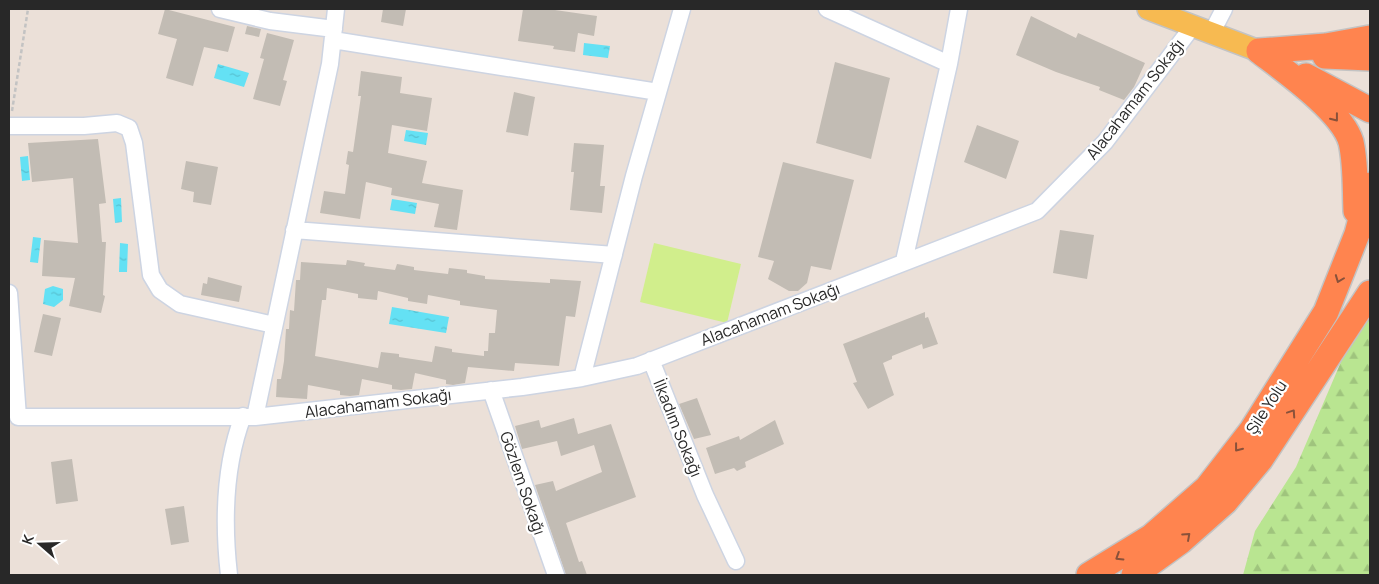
<svg xmlns="http://www.w3.org/2000/svg" width="1379" height="584" font-family="Manrope,sans-serif">
  <defs>
    <pattern id="forest-firs" width="22" height="20" patternUnits="userSpaceOnUse" patternTransform="scale(1.25)"><rect width="22" height="20" fill="#b9e591"/><path d="M5 1l3.5 6h-7zM16 11l3.5 6h-7z" fill="#9fc47d"/></pattern>
    <pattern id="water-ripples" width="26" height="14" patternUnits="userSpaceOnUse" patternTransform="scale(1.25)"><rect width="26" height="14" fill="#64e1f4"/><path d="M2 4q2-2 4 0t4 0M15 11q2-2 4 0t4 0" fill="none" stroke="#57c1d1"/></pattern>
  </defs>
  <rect width="100%" height="100%" fill="#ebe0d8"/>
  <path fill="url(#forest-firs)" d="M1370,294V575H1243L1255,531L1296,467Z"/>
  <path fill="#d1ee8c" d="M654,243L741,264L727,323L640,302Z"/>
  <path fill="url(#water-ripples)" d="M584,43L610,46L608,58L583,55Z
    M218,64L249,73L244,87L214,78Z
    M406,130L428,133L426,145L404,141Z
    M28,156L30,180L22,181L20,157Z
    M121,198L122,222L115,223L113,199Z
    M392,199L417,203L415,214L390,210Z
    M33,237L41,238L38,263L30,262Z
    M120,243L128,244L127,272H119Z
    M53,286L63,289V300L54,307L43,304L45,289Z
    M392,307L449,317L446,333L389,324Z"/>
  <path fill="#c2bcb4" fill-rule="evenodd" d="M165,9L235,27L228,52L204,47L193,86L166,78L177,39L158,34Z
    M383,9H406L403,26L381,22Z
    M523,9H548L597,16L594,36L578,33L575,52L553,49L554,46L518,41Z
    M1031,16L1076,38L1078,33L1145,63L1134,87L1124,100L1099,90L1100,87L1056,72L1016,55Z
    M247,26L261,29L259,37L245,34Z
    M267,33L294,40L283,80L287,81L280,106L253,99L264,59L260,58Z
    M835,62L890,78L871,159L816,143Z
    M361,71L402,77L400,93L432,98L427,131L392,125L388,153L427,161L422,183L463,190L457,230L434,227L439,204L391,195L392,188L366,182L360,219L320,213L324,191L345,194L349,165L346,164L348,151L353,152L361,96H358Z
    M514,92L535,97L528,136L506,132Z
    M977,125L1019,141L1006,179L964,162Z
    M98,139L106,203L99,204L102,242H106L103,295L105,296L101,313L69,306L75,278L42,276L44,240L78,243L73,178L32,182L28,143Z
    M574,143L604,145L600,186H605L602,213L570,210L574,172H571Z
    M186,161L218,167L211,205L193,202L194,192L181,189Z
    M783,162L854,180L831,270L811,266L807,283L798,291H789L768,279L774,261L758,257Z
    M1060,230L1094,235L1087,279L1053,273Z
    M347,260L365,263L364,266L395,270L397,264L414,267V270L448,274L449,268L467,270V273L485,276V279L550,283V279L581,281L575,317L566,316L559,366L515,363L514,371L468,367L465,383L453,385L446,384V380L415,373L412,389L401,390L392,389V385L362,379L359,395L350,396L340,395V391L308,385L307,399L276,397L277,379H281L284,361L286,329H289L290,310L294,311L296,280H300L301,262L346,265ZM327,288L358,294V298L377,300L378,291L408,298V301L427,304L428,295L460,301V305L497,310L495,333H489L488,351H484V356L452,352V349L435,346L432,362L399,357V354L381,352L378,368L315,356L322,300H326Z
    M208,277L242,286L239,302L201,295L203,283L207,284Z
    M925,312V318L928,317L938,344L923,349L922,344L892,356V359L883,363L894,395L868,409L853,383L857,382L843,344Z
    M43,314L61,318L52,356L34,352Z
    M697,398L711,435L694,439L679,404Z
    M574,418L578,434L611,424L636,497L566,523L579,562L582,561L587,575H566L535,485L553,481L556,491L602,472L594,445L561,456L557,441L522,449L515,426L539,420L541,428Z
    M775,420L784,444L745,462L746,467L737,471L734,468L715,474L706,448L739,436L740,440Z
    M72,459L78,501L56,504L51,462Z
    M184,506L189,542L171,545L165,509Z"/>
  <g fill="none" stroke-linecap="round" stroke-linejoin="round">
    <g stroke="#cdd4e2" stroke-width="19">
      <path id="minor" d="M220,9L270,21L334,29
        M827,9L949,64
        M1212,32L1224,9
        M333,40L658,92
        M9,126H84L117,123L129,128L134,143L151,275L160,290L180,304L274,325
        M294,230L614,255
        M904,261L949,64L959,9
        M9,293L18,417H255L522,387L582,378L637,366L1037,211L1105,142L1193,26
        M651,360L705,495L736,561
        M582,378L634,176L682,9
        M491,390L556,575
        M255,417L330,64L336,9
        M229,575C223,522 224,466 243,416"/>
    </g>
    <g stroke="#c3c3c3" stroke-width="24">
      <path id="major" d="M1148,9L1259,51"/>
    </g>
    <g stroke="#c3c3c3" stroke-width="28">
      <path id="highway" d="M1259,51C1285,71 1342,111 1351,142C1356,164 1355,188 1356,211
        M1259,51L1326,46L1370,38
        M1325,56L1370,58
        M1306,76L1370,110
        M1089,575L1151,537L1207,488L1252,430L1326,312L1357,234L1370,185
        M1134,575L1181,541L1225,502L1260,460L1370,293"/>
    </g>
    <path stroke="#c3c3c3" stroke-width="2.5" stroke-dasharray="4 2.5" stroke-linecap="butt" d="M12,111L28,9"/>
    <use href="#minor" stroke="#fff" stroke-width="16"/>
    <use href="#major" stroke="#f7ba51" stroke-width="21"/>
    <use href="#highway" stroke="#ff844f" stroke-width="25"/>
  </g>
  <defs><path id="oneway-chevron" d="M-2-3.5L2.5 0L-2 3.5" fill="none" stroke-width="1.6" stroke-linecap="round" stroke-linejoin="round" transform="scale(1.25)"/></defs>
  <g stroke="#89513a">
    <use href="#oneway-chevron" transform="translate(1335 118) rotate(52)"/>
    <use href="#oneway-chevron" transform="translate(1339 279) rotate(111)"/>
    <use href="#oneway-chevron" transform="translate(1292 413) rotate(-56)"/>
    <use href="#oneway-chevron" transform="translate(1238 448) rotate(128)"/>
    <use href="#oneway-chevron" transform="translate(1187 536) rotate(-42)"/>
    <use href="#oneway-chevron" transform="translate(1119 557) rotate(148)"/>
  </g>
  <g text-anchor="middle" dominant-baseline="central" stroke-width="4.5" stroke-linejoin="round" paint-order="stroke">
    <g font-size="16" fill="#282828" stroke="#fff">
      <text transform="translate(1135 99) rotate(-52)">Alacahamam Sokağı</text>
      <text transform="translate(770 314) rotate(-21)">Alacahamam Sokağı</text>
      <text transform="translate(378 403) rotate(-7)">Alacahamam Sokağı</text>
      <text transform="translate(1266 407) rotate(-57)">Şile Yolu</text>
      <text transform="translate(678 428) rotate(68)">İlkadım Sokağı</text>
      <text transform="translate(523 483) rotate(71)">Gözlem Sokağı</text>
    </g>
  </g>
  <rect width="1379" height="584" fill="none" stroke="#282828" stroke-width="20"/>
  <g transform="translate(40 544) rotate(290)" stroke="#ffffff" stroke-width="4" paint-order="stroke">
  <path d="M0-4L9 19L0 12L-9 19Z" fill="#282828"/>
  <text y="-8" font-size="14" font-weight="bold" text-anchor="middle" fill="#282828">K</text>
  </g>
</svg>
